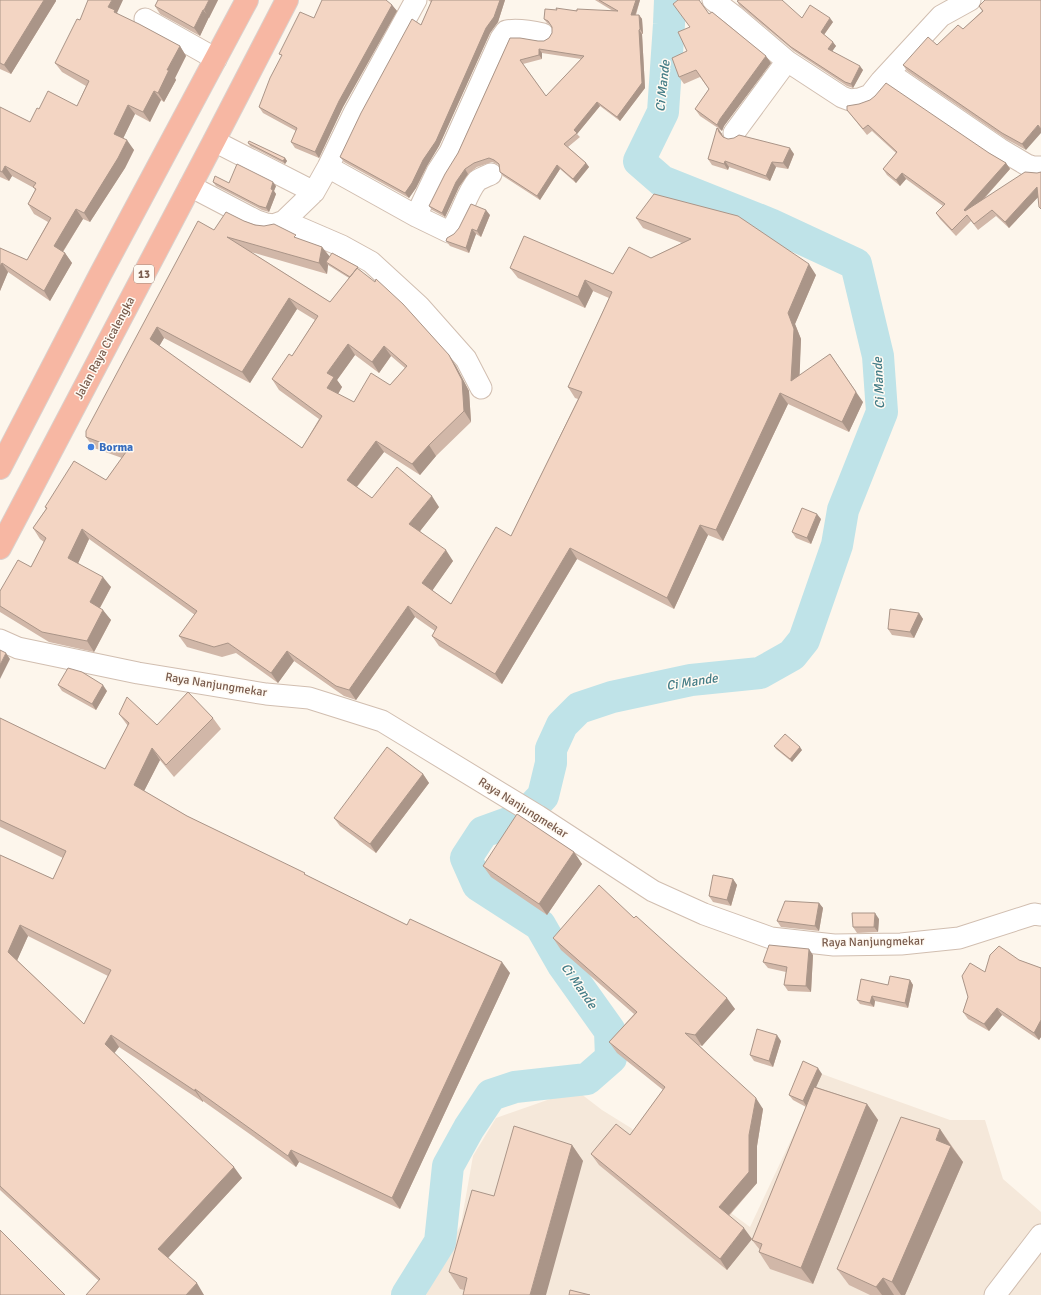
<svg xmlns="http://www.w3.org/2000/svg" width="1041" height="1295" font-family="Signika,sans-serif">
  <rect width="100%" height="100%" fill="#fdf6ec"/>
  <path fill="#f5e8da" d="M822,1074L950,1120H985L1003,1179L1041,1212V1295H426L461,1224L473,1156L496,1118L576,1090L602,1110L631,1128L667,1166L750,1227Z"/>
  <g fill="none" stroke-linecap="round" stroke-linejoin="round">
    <path stroke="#bfe3e8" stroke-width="32" d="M407,1295L440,1242L448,1166L469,1128L491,1095L515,1087L587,1079L611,1058L610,1031L563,965L540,925L478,885L466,858L483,832L522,818L543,796L551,763V749L562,725L579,708L612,697L691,680L760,673L792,655L804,640L837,545L843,510L882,412L878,356L856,264L770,224L662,181L639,161L663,112L669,24L670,0"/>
    <g stroke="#d1beb0" stroke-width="23">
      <path id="minor" d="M713,0L734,16L787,61L842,97L850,100L859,99L870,95L881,81L941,16L970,0
        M145,19L216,59
        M889,73L1000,149L1027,165L1033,167H1041
        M734,133L787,61
        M214,141L314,192
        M328,167L416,216L449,232C460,221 466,193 477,181C481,178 487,176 491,174
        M190,186L257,221L266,224L273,225L284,221L314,192L328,167L354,113L416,0
        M416,216L437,172L450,152L501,38L506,31C518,29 530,31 543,34
        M284,221L342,246L371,262L419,306L466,359L481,388
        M0,640L18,648L138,673L266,694L309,698L382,721L538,816L653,891L704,914L771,938L834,945L901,944L959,938L1034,914L1041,915
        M995,1295L1041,1235"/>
    </g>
    <g stroke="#dad1cd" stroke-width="24">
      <path id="highway" d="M0,468L100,275L247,0
        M0,548L214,141L287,0"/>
    </g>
    <use href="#minor" stroke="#fff" stroke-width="21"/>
    <use href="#highway" stroke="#f7b7a3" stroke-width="22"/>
  </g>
  <path fill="#d1b7a8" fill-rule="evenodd" d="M0,0L56,1L11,74L0,69Z
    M158,0H218L209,18V17L200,36L160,14L155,6Z
    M428,0H505L498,22L490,33L439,146L427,166L416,188L409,198L344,162L340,157L421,25L431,2Z
    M595,0H640L636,15H639L642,19L643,34H642L645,88L620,121L600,106L577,134L580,137L568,147L586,163L589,167L576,183L560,169L540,200L503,176L500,172L499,165L497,164L492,162L477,167L468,174L459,187L445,217L432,210L429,206L458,153L510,38L538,41H544L549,38L552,33V27L551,25L547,23L544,19L557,10L613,11ZM542,53L581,59L546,96L523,64L542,59Z
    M985,0L1026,150L1006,139L907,71L903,65L963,29L982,11L979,6Z
    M737,1L802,18L833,22L824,35L836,46L832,51L863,70L853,88L847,86L794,51L739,5Z
    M392,5L397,11L343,107L319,158L295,148L291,142L296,131L263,113L259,107L282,56L279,54L314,18Z
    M117,13L118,14L180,46L186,56L175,78L176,80L164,102L161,100L150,122L135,114L123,138L134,150L125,168L90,222L83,219L63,252L65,253L72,263L50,301L8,272L0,291V248L27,260L48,222L34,214L28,204L35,190L34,188L12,176L9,181L0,177V107L30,122L39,109L77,106L86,86L62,72L55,63L80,20Z
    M709,14L771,63L724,126L722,131L719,129L722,134L723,137L728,139L794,154L788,169L776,167L770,181L729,167L728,170L712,165L708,159L718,128L700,116L695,109L709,89L700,77L684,84L679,77L687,51L690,27Z
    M847,110L989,153L1006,163L1010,169L983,200L1038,197L1009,228L996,216L978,230L971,221L956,236L940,219L936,213L943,206L906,179L900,186L887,175L883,169L896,153L872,131L867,135Z
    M248,143L285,158L287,161L285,164L250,146Z
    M213,182L276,186L274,191L276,194L269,212L262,210L216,186Z
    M490,215L481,237L476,234L469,253L450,246L446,241Z
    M636,218L816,275L795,324L801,339L799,376L863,402L849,432L788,404L723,541L708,535L674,609L577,559L502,684L439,646L432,636L435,631L415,617L356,700L344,696L294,661L278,683L236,653L222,657L187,647L179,636L195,615L89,539L78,563L111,587L100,608L111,620L94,652L49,642L0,612V591L31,567L44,542L40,539L33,528L46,509L45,507L106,480L122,458L94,448L86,437L214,230L244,221L322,247L330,257L360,270L456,366L469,391L471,422L436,456L420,475L384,452L357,487L372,498L439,507L420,531L453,561L432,590L451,604L511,536L578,399L575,398L568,387L609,298L593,291L585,308L518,278L510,268L613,274L651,258L682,243L643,228ZM251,252L327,274L328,265L349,278L330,302ZM297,309L315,320L292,356L272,379L279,390L319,419L302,448L159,346L164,338L250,383ZM355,355L379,373L391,356L405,368L390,385L354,402L338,394L342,387L337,380Z
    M821,519L811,544L796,538L792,532Z
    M919,613L923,619L914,638L892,635L888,629Z
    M58,685L107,691L96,710L62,691Z
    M119,714L157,725L213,718L221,729L174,777L160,760L144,791L187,816L407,925L510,973L400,1209L299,1162L296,1167L203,1101V1102L119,1047L114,1053L242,1178L168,1258L204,1295L99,1281L0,1190V855L53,879L63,858L0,827V718L105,769L128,726ZM28,936L108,976L84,1024L17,960Z
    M774,746L802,750L792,762L776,749Z
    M423,774L429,783L376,853L340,826L334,818Z
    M574,852L582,864L547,915L491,877L483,866Z
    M733,879L737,885L731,906L713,902L709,896Z
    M819,903L823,908L819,931L781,927L777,921Z
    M634,918L735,1009L702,1046L699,1045L763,1109L757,1146V1183L729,1216L752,1239L727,1270L599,1165L591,1154L630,1135L663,1090L617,1053L609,1042L634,1014L561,950L553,938Z
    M879,919L878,932L857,933L853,927Z
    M813,955L811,992L788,991L784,985L786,972L768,968L763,962Z
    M1019,960L1041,968V1037L1039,1040L1002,1015L989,1031L968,1019L963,1012L968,997L985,972Z
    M910,980L913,985L908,1008L875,1001L874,1007L860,1004L857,1000L888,985Z
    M781,1041L773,1067L754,1061L750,1055Z
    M822,1074L816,1087L867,1104L878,1120L813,1284L770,1269L759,1252L760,1250L752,1240L806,1107L793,1100L789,1095Z
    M940,1129L963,1162L905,1295H870L849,1285L837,1269Z
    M572,1145L583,1161L464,1290L460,1289L449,1272L494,1196Z"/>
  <path fill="#aa9588" d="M44,0H56V1L11,74L4,65Z
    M112,0H123L117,13L122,20L108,7Z
    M209,0H218L209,18L204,10Z
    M500,0H505L498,22L490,33L439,146L427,166L416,188L409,198L405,193Z
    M636,0H640L634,19L631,15Z
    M392,5L397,11L343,107L319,158L315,152L339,101Z
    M203,10L209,17L200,36L194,28Z
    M639,15L642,19L643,34L640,29Z
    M830,18L833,22L823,36L821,32Z
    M639,30L642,34L645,88L620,121L617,117Z
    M833,42L836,46L831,53L828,49Z
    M180,46L186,56L175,78L176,80L164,102L158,93L167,70Z
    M539,49L542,53V59L539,55Z
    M766,56L771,63L724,126L722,131L717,125L720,119Z
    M860,66L863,70L853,88L851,84Z
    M154,91L161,100L150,122L143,112Z
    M597,102L600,106L577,134L574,130Z
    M128,105L135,114L121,143L114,134Z
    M1038,125L1041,129V133L1026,150L1022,144Z
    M718,129L722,134L723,138L719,132Z
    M127,140L134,150L125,168L90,222L84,213Z
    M790,148L794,154L788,169L783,163Z
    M285,158L287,161L285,164L283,161Z
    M725,161L729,167L728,170L724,164Z
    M772,162L776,167L770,181L766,176Z
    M586,163L589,167L576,183L573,179Z
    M1006,163L1010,169L968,216L964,210Z
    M557,165L560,169L540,200L537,196Z
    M5,166L12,176L9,181L2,172Z
    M465,169L468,174L459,187L445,217L442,213L456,182Z
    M902,173L906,179L900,186L896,180Z
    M273,182L276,186L274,191L276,194L269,212L266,208L271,189Z
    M1037,187L1041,194L1009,228L1005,222Z
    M76,209L83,219L60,256L54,246Z
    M486,210L490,215L481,237L477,231Z
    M472,229L476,234L469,253L466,248Z
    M322,247L330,257L326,262L328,265L327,274L319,263Z
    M65,253L72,263L50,301L44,291Z
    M2,263L8,272L0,291V266Z
    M809,264L816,275L795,324L801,339L799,392L791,381L788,313Z
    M585,280L593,291L585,308L578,297Z
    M289,298L297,309L250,383L242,372Z
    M157,327L164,338L157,350L150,339Z
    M348,344L355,355L337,380L342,387L335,399L327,388V373Z
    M384,346L391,356L379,373L372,362Z
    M830,354L863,402L849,432L842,422Z
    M449,355L456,366L469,391L471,422L464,411Z
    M780,393L788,404L723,541L716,530Z
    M376,441L384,452L354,490L347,480Z
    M429,445L436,456L420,475L412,464Z
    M432,496L439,507L417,535L409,524Z
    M817,514L821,519L811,544L807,538Z
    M700,525L708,535L674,609L667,598Z
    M82,529L89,539L76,568L68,558Z
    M570,548L577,559L502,684L495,674Z
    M446,550L453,561L430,594L422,583Z
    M103,577L111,587L97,613L90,602Z
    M408,606L415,617L356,700L349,690Z
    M103,610L111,620L94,652L87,641Z
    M919,613L923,619L914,638L910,632Z
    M287,651L294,661L278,683L271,673Z
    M6,653L10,659L0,679V665Z
    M103,685L107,691L96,710L92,704Z
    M800,747L802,750L792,762L790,759Z
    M152,748L160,760L141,797L134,785Z
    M423,774L429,783L376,853L370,844Z
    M574,852L582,864L547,915L539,904Z
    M733,879L737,885L731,906L727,900Z
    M819,903L823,908L819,931L815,926Z
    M875,913L879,919L878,932L874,927Z
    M20,925L28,936L16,963L8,952Z
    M809,949L813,955L811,992L806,986Z
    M502,962L510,973L400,1209L392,1198Z
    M910,980L913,985L908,1008L905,1003Z
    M872,996L875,1001L874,1007L870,1003Z
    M727,998L735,1009L702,1046L695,1035Z
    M997,1008L1002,1015L989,1031L984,1024Z
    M1041,1020V1037L1039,1040L1034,1033Z
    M111,1035L119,1047L113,1055L105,1044Z
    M777,1035L781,1041L773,1067L769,1061Z
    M818,1068L822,1074L807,1107L803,1101Z
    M195,1089L203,1101V1102L195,1091Z
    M756,1098L763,1109L757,1146V1183L726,1218L719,1207L749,1135Z
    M867,1104L878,1120L813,1284L801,1268Z
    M940,1129L951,1146V1147V1146L963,1162L905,1295H901L892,1282Z
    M572,1145L583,1161L546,1295H530Z
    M291,1150L299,1162L296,1167L288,1156Z
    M234,1167L242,1178L166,1260L158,1249Z
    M744,1228L752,1239L727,1270L720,1259Z
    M883,1278L894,1295H882L876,1287Z
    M197,1283L204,1295H186Z"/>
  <path fill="#f3d5c3" stroke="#aa9588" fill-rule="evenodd" d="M0,0H44L4,65L0,63Z
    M88,0H112L108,7L115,10L114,12L139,24L180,46L167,70H169L158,93L154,91L143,112L128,105L114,134L127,140L118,158L84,213L76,209L54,246L65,253L44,291L2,263L0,266V248L27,260L51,218L28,204L36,189L33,187L36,183L5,166L2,172L0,171V107L30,122L37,108L39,109L48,91L77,106L89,81L55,63L77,19L80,20Z
    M158,0H209L204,10H203L194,28L155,6Z
    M322,0H386L392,5L339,101L315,152L291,142L297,128L259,107L270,78L282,55L279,54L300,12L314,18Z
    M432,0H500L494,17L486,28L436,141L423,160L412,183L405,193L340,157L361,113L412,19L421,25Z
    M599,0H636L631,15H639L640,29L639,30L642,83L617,117L597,102L574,130L577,133L564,144L586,163L573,179L557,165L537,196L500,172L499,164L494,160L489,158L474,163L465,169L456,182L442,213L429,206L445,174L458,153L510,38H520L538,41H544L549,38L552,33V27L548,21L544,19L545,9L557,10L556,8L577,11V9L618,11ZM539,49L584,56L546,96L520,60L539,55Z
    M678,0H699L709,14L712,12L766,56L720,119L717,125L695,109L709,89L696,70L679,77L672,58L687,51L678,32L690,27L673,4Z
    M739,0H782L802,18L810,5L830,18L821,32L833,42L828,49L860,66L851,84L845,82L791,47L737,1Z
    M985,0H1041V129L1038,125L1022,144L1002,133L903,65L928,37L937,45L958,25L963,29L983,11L979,6Z
    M886,83L989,153L1006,163L964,210L965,211L1025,172L1037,173L1041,172V209L1039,207L1037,187L1005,222L992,210L974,224L967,215L952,230L936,213L945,204L902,173L896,180L883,169L897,152L868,125L863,129L847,110V106L859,104L870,100L875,96Z
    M717,128L718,129L719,132L723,137L728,139L734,138L739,135L790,148L783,163L772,162L766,176L725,161L724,164L708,159Z
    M249,141L285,158L283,161L248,143Z
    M237,164L273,182L271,189L273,190L266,208L259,206L213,182L215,176L229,183Z
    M654,194L738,216L809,264L788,313L794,329L791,381L830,354L856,392L842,422L780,393L716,530L700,525L667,598L570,548L495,674L432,636L437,627L408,606L349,690L336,686L287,651L271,673L228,643L214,647L179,636L197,611L82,529L68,558L103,577L90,602L103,610L87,641L42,632L0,606V591L18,560L31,567L46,538L33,528L47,508L45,507L74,461L106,480L126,452L86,437V431L198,221L214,230L226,212L244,221L255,225L264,226L274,224L296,235L294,237L322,247L319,263L227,237L330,302L357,268L375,282L376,279L403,304L449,355L462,380L464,411L429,445L412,464L376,441L347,480L372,498L397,467L432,496L409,524L446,550L422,583L451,604L496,527L511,536L582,392L568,387L612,292L585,280L578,297L510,268L524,236L613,274L629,247L651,258L691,239L636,218ZM289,298L318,316L292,356L289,354L272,379L322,416L302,448L150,339L157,327L242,372ZM348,344L372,362L384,346L407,366L390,385L371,373L354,402L327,388L334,377L327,373Z
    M471,204L486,210L477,231L472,229L466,248L446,241L447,238L454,234L459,228Z
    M332,253L358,267L350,277L326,262Z
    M802,508L817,514L807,538L792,532Z
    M890,609L919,613L910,632L888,629Z
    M0,650L6,653L0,665Z
    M68,668L82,672L103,685L92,704L58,685Z
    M188,692L213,718L166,765L152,748L134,785L187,816L305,873L304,874L407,925L410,919L502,962L392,1198L291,1150L288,1156L195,1089V1091L111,1035L105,1044L234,1167L158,1249L197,1283L186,1295H86L100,1279L0,1186V855L53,879L66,851L0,820V718L105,769L129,723L119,714L127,697L157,725ZM20,925L111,970L84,1024L8,952Z
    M785,734L800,747L790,759L774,746Z
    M387,747L423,774L370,844L334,818Z
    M517,814L574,852L539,904L483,866Z
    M713,875L733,879L727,900L709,896Z
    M599,885L634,918L636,916L727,998L695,1035L685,1033L756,1098L749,1135V1172L719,1207L744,1228L720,1259L591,1154L616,1124L630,1135L665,1087L609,1042L637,1012L553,938Z
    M785,901L819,903L815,926L777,921Z
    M852,913H875L874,927H853Z
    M769,945L809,949L806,986L784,985L787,967L763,962Z
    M999,946L1019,960L1041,968V1020L1034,1033L997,1008L984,1024L963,1012L968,997L962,976L970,963L985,972L990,955Z
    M890,976L910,980L905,1003L872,996L870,1003L857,1000L861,979L888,985Z
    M757,1029L777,1035L769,1061L750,1055Z
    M803,1061L818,1068L803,1101L789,1095Z
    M814,1087L867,1104L801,1268L759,1252L762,1244L752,1240Z
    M901,1117L940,1129L936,1140L951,1146L892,1282L883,1278L876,1287L837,1269Z
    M514,1126L572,1145L530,1295H463L467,1278L449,1272L472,1190L494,1196Z
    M0,1230L65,1295H0Z
    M570,1290L590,1295H569Z"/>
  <circle fill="#3f7fe0" stroke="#fffaf3" stroke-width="1.5" cx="91" cy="447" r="4"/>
  <g text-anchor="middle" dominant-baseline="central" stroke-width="3" stroke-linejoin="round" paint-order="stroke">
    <rect fill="#fffaf3" stroke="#a28b7f" stroke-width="1" x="134" y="265" width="20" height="18" rx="3"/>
    <g font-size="11" font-weight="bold" fill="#7a5c4d">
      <text x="144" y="274">13</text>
    </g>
    <g font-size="12" fill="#7a5c4d" stroke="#fffaf3">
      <text transform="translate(105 348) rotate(-62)">Jalan Raya Cicalengka</text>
      <text transform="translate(216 685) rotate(9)">Raya Nanjungmekar</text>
      <text transform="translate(523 808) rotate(32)">Raya Nanjungmekar</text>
      <text transform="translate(873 942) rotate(-1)">Raya Nanjungmekar</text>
    </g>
    <g font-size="12" font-weight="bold" fill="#366cbe" stroke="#fffaf3" text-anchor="start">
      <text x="99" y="447">Borma</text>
    </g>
    <g font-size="13" font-style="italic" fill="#437c86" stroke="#fffaf3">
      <text transform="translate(663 86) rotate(-84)">Ci Mande</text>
      <text transform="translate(879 383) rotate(-93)">Ci Mande</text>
      <text transform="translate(692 682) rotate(-9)">Ci Mande</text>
      <text transform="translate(579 986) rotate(55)">Ci Mande</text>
    </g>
  </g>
</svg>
